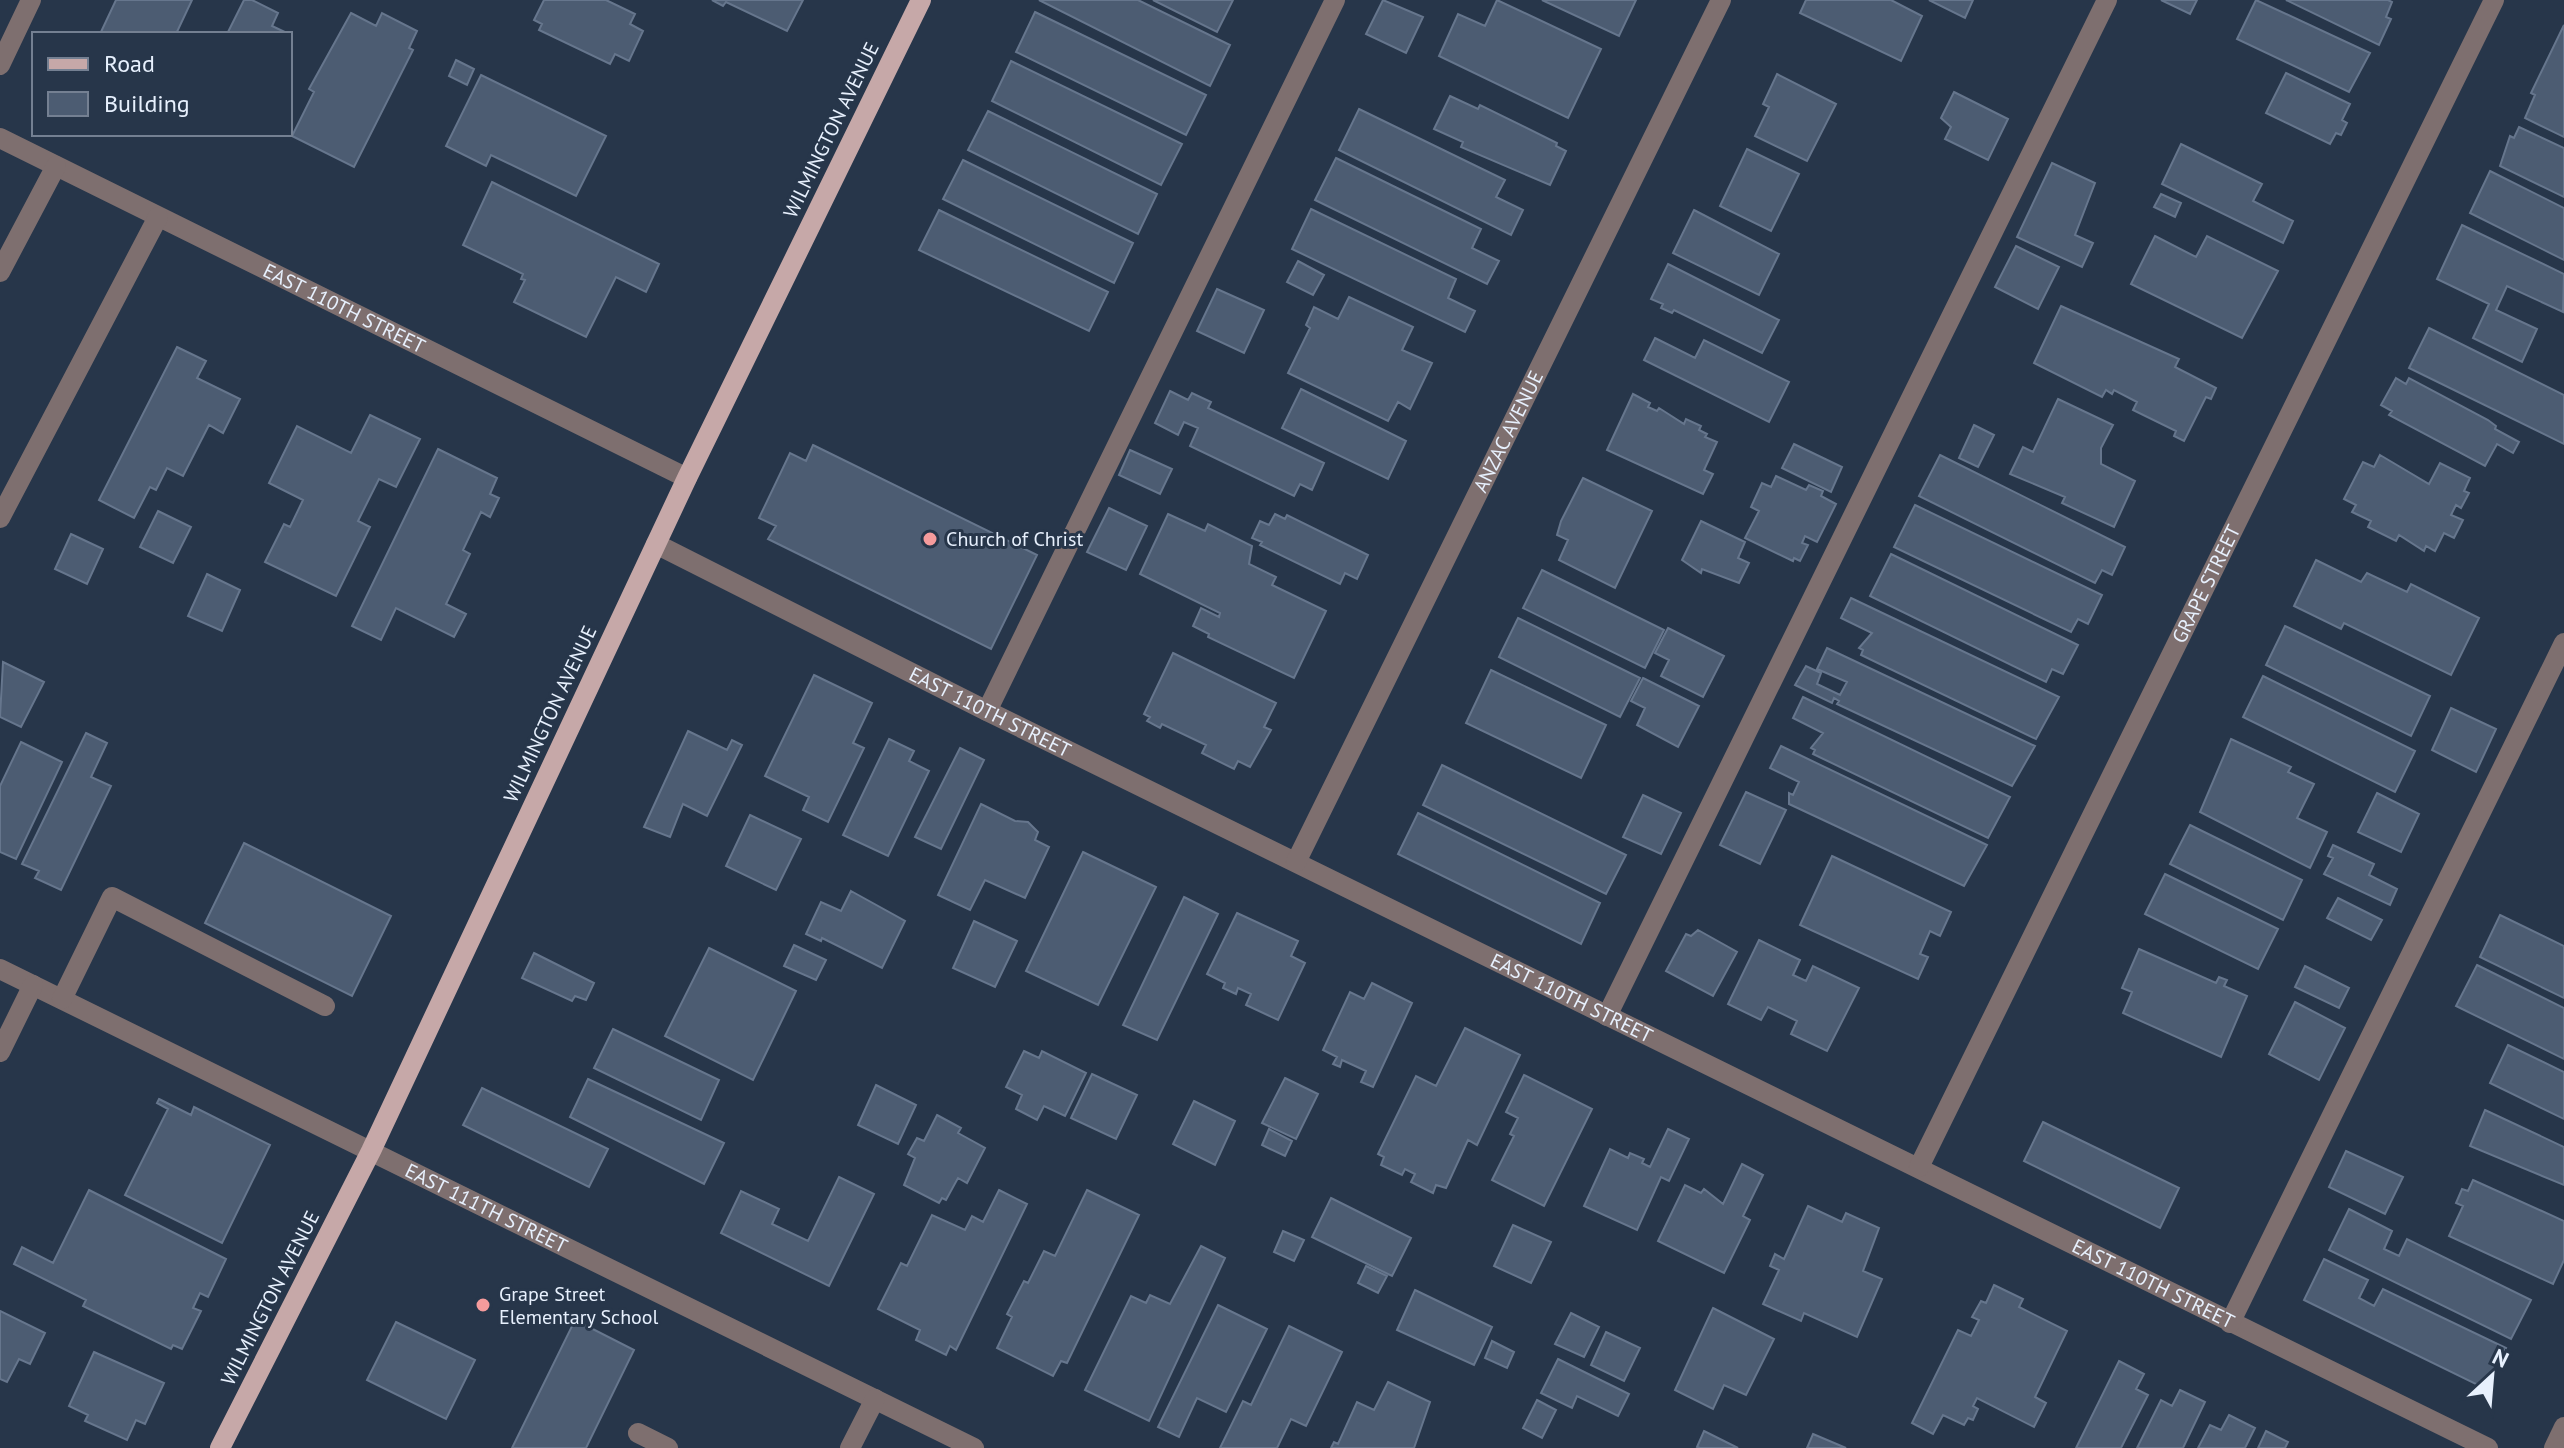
<svg xmlns="http://www.w3.org/2000/svg" width="2564" height="1448" font-family="'PT Sans',sans-serif">
  <rect width="100%" height="100%" fill="#27364a"/>
  <path fill="#4c5c72" stroke="#66768d" stroke-width="2" d="M116,0H192L176,34H100Z
    M244,0H252L278,13L272,26L289,34H227Z
    M544,0H606L635,14L630,24L643,31L629,61L615,54L610,64L539,30L542,24L534,20Z
    M712,0H803L787,31L726,2L723,6Z
    M1039,0H1138L1230,45L1210,86Z
    M1153,0H1233L1217,32Z
    M1383,0L1423,17L1406,53L1366,34Z
    M1497,0L1601,49L1568,118L1439,56L1458,14L1485,26Z
    M1542,0H1636L1619,36Z
    M1806,0H1891L1922,16L1901,61L1800,13Z
    M1929,0H1973L1965,18Z
    M2161,0H2197L2190,14Z
    M2256,0L2370,53L2349,92L2237,39Z
    M2286,0H2388L2392,2L2386,17L2391,19L2379,45Z
    M1035,12L1206,95L1186,135L1016,52Z
    M351,13L376,26L382,13L417,31L409,48L413,50L354,167L292,136L314,92L309,89Z
    M2564,25V137L2525,118L2535,95L2531,93Z
    M456,60L474,69L467,85L449,76Z
    M1011,61L1182,144L1161,185L992,101Z
    M2286,73L2350,104L2342,120L2347,123L2341,135L2336,133L2330,144L2266,113Z
    M1777,74L1836,104L1807,161L1755,136L1769,107L1763,104Z
    M481,75L606,136L576,196L491,155L486,166L446,146Z
    M1954,92L2008,119L1988,160L1945,139L1951,127L1941,118Z
    M1450,96L1478,109L1480,105L1557,143L1556,146L1566,151L1550,185L1461,147L1463,142L1434,129Z
    M1359,109L1505,180L1496,197L1523,210L1511,235L1339,150Z
    M988,111L1157,194L1138,234L968,150Z
    M2519,127L2564,148V197L2500,166L2510,136L2514,138Z
    M2181,144L2262,184L2253,201L2293,221L2283,243L2162,184Z
    M1747,149L1799,174L1771,231L1720,206Z
    M1336,158L1481,229L1472,248L1499,261L1487,284L1315,200Z
    M963,160L1133,243L1114,283L943,199Z
    M2052,163L2095,183L2075,235L2093,243L2082,267L2017,237Z
    M2490,171L2564,208V260L2470,213Z
    M492,182L659,264L646,292L616,277L586,337L514,302L525,280L521,279L523,274L463,245Z
    M2161,194L2181,203L2175,217L2154,207Z
    M1311,209L1456,279L1448,298L1475,311L1465,332L1292,249Z
    M939,210L1108,292L1089,331L919,250Z
    M1694,210L1779,254L1759,295L1673,253Z
    M2462,225L2564,274L2563,312L2507,286L2496,310L2537,329L2522,362L2473,338L2489,304L2437,279Z
    M2155,236L2196,257L2207,236L2278,271L2242,338L2131,284Z
    M2016,246L2059,267L2038,309L1995,287Z
    M1298,261L1324,275L1313,295L1287,282Z
    M1668,264L1779,320L1762,353L1674,310L1672,313L1661,308L1663,304L1651,299Z
    M1217,289L1264,310L1244,353L1197,331Z
    M1349,297L1413,327L1402,350L1432,363L1410,409L1398,402L1388,421L1288,373L1310,328L1306,325L1314,307L1338,319Z
    M2061,306L2179,359L2175,367L2216,388L2211,399L2206,397L2184,441L2174,436L2176,431L2133,410L2137,402L2114,390L2112,394L2106,390L2102,397L2034,363Z
    M2429,328L2564,395V444L2409,368Z
    M1655,338L1695,358L1704,340L1789,382L1769,422L1644,360Z
    M177,347L206,361L197,378L240,399L223,433L209,425L183,476L167,468L156,490L150,487L134,518L99,500Z
    M2396,378L2406,384L2409,378L2488,420L2496,426L2495,429L2519,442L2513,453L2497,444L2485,466L2389,415L2392,411L2381,405Z
    M1301,389L1406,441L1388,479L1282,428Z
    M1170,391L1188,400L1192,393L1211,402L1208,408L1324,463L1312,490L1300,484L1294,496L1190,446L1198,428L1184,422L1178,435L1155,423Z
    M1633,394L1650,403L1648,407L1657,411L1659,408L1684,424L1686,419L1701,426L1699,430L1707,434L1705,437L1717,442L1704,470L1713,474L1703,494L1607,450Z
    M2058,399L2113,425L2101,448V464L2135,481L2114,527L2062,503L2065,497L2010,474L2023,447L2033,452Z
    M370,415L420,439L396,487L379,479L358,521L370,527L336,596L265,562L284,524L290,527L303,500L269,483L297,426L351,453Z
    M1974,425L1994,435L1978,467L1959,458Z
    M1794,444L1842,467L1831,492L1782,468Z
    M813,445L1037,555L991,649L768,539L776,526L759,518L790,453L806,461Z
    M438,449L497,478L490,494L499,498L490,517L481,512L463,550L470,554L446,604L466,614L454,637L396,608L381,640L352,626Z
    M1130,450L1172,469L1160,494L1119,475Z
    M1940,455L2125,547L2112,575L2102,570L2095,583L1919,496Z
    M2380,455L2429,484L2440,463L2470,478L2464,491L2469,493L2461,508L2456,505L2451,515L2463,520L2454,538L2444,533L2435,551L2426,546L2424,551L2399,535L2396,541L2368,527L2371,521L2352,512L2356,505L2344,499L2363,462L2374,467Z
    M1776,476L1806,490L1809,485L1823,491L1821,496L1836,504L1817,542L1805,536L1802,543L1808,545L1800,561L1794,558L1793,561L1745,538L1759,511L1751,507L1762,483L1771,487Z
    M1583,478L1652,511L1615,588L1559,560L1568,540L1557,535L1561,521Z
    M1915,505L2102,595L2088,624L2078,619L2071,632L1894,547Z
    M1109,508L1147,526L1126,570L1087,552Z
    M158,511L191,527L173,563L140,547Z
    M1168,514L1205,531L1208,524L1252,546L1249,564L1276,577L1272,585L1326,611L1294,678L1208,637L1209,634L1193,626L1201,608L1219,617L1220,613L1140,574Z
    M1275,514L1285,519L1287,515L1368,555L1357,579L1345,573L1340,584L1260,545L1262,542L1252,538L1260,521L1269,525Z
    M1701,521L1745,542L1738,558L1749,563L1739,583L1702,569L1701,573L1682,560Z
    M71,534L103,549L87,584L55,569Z
    M1891,554L2078,645L2063,674L2052,669L2046,682L1870,596Z
    M2316,560L2361,582L2367,573L2407,592L2411,584L2479,618L2451,675L2344,623L2341,629L2294,606Z
    M1542,570L1664,630L1645,668L1523,608Z
    M207,574L240,590L222,631L188,616Z
    M1851,598L2059,697L2036,739L1861,655L1863,650L1859,648L1872,633L1841,618Z
    M1518,618L1640,678L1620,717L1499,657Z
    M2285,626L2430,696L2411,736L2266,665Z
    M1668,628L1724,656L1703,697L1661,676L1669,660L1655,653Z
    M1827,648L2035,746L2012,786L1837,704L1839,701L1834,698L1832,703L1795,685L1806,666L1821,673L1817,684L1840,695L1847,682L1817,669Z
    M1173,653L1276,703L1264,727L1271,730L1250,767L1238,761L1234,769L1202,753L1206,745L1162,724L1160,728L1147,721L1150,717L1144,714Z
    M3,662L44,682L21,727L0,717Z
    M1491,670L1606,725L1581,778L1466,723Z
    M814,675L872,703L853,743L864,748L828,822L803,810L809,797L765,776Z
    M2263,676L2415,751L2395,792L2243,717Z
    M1643,678L1699,706L1678,747L1637,725L1645,708L1631,701Z
    M1803,697L2010,797L1988,838L1813,754L1815,750L1811,748L1823,733L1793,718Z
    M2451,708L2496,729L2476,772L2432,750Z
    M688,731L727,750L732,740L742,745L707,816L683,804L670,837L644,827Z
    M86,733L107,743L91,777L111,786L61,890L35,878L39,871L22,864Z
    M889,739L914,751L909,761L929,771L888,856L843,835Z
    M2231,739L2291,767L2288,772L2314,784L2297,818L2327,832L2310,868L2200,812Z
    M21,742L62,762L16,859L0,852V786Z
    M1781,746L1987,845L1964,886L1789,804V793L1793,795L1799,782L1770,768Z
    M960,748L984,760L941,849L915,837Z
    M1442,765L1626,855L1606,894L1423,805Z
    M1746,792L1786,810L1760,864L1720,845Z
    M2377,793L2419,814L2401,852L2358,832Z
    M1643,795L1681,813L1661,854L1623,837Z
    M981,804L1015,821L1028,822L1038,832L1035,840L1049,847L1025,898L985,880L970,910L938,895Z
    M1418,813L1600,903L1581,944L1398,854Z
    M750,815L801,839L776,890L726,866Z
    M2190,825L2302,880L2283,920L2170,864Z
    M244,843L391,916L352,996L205,923Z
    M2333,845L2374,864L2369,875L2397,889L2390,905L2324,874L2333,858L2328,856Z
    M1083,852L1156,887L1098,1005L1026,971Z
    M1832,856L1951,912L1940,936L1930,931L1920,954L1928,957L1918,979L1800,925Z
    M2165,874L2278,929L2258,969L2145,914Z
    M851,891L905,921L882,968L822,938L821,941L806,934L821,902L841,911Z
    M1184,897L1218,914L1157,1040L1123,1025Z
    M2338,898L2382,920L2371,940L2327,918Z
    M1237,913L1298,941L1291,956L1305,963L1278,1020L1246,1005L1251,994L1238,988L1236,994L1223,988L1225,983L1207,974Z
    M2500,915L2564,946V998L2480,957Z
    M974,921L1017,941L995,987L953,968Z
    M1698,930L1737,952L1713,996L1666,971L1686,934L1691,936Z
    M1759,940L1800,960L1793,975L1806,981L1813,966L1859,988L1827,1051L1791,1034L1797,1021L1768,1007L1761,1020L1728,1004Z
    M794,945L826,960L816,980L784,966Z
    M709,948L796,991L753,1080L665,1036Z
    M2139,949L2216,983L2219,977L2227,980L2224,986L2247,996L2221,1057L2123,1013L2132,992L2122,988Z
    M534,953L594,983L586,1000L575,996L572,1001L522,978Z
    M2477,965L2564,1008V1059L2456,1006Z
    M2305,966L2349,988L2339,1008L2295,987Z
    M1372,983L1412,1003L1373,1087L1361,1082L1366,1071L1342,1060L1340,1067L1333,1064L1337,1057L1323,1050L1350,992L1364,999Z
    M2295,1002L2345,1028L2319,1080L2269,1054Z
    M1465,1028L1520,1055L1477,1145L1468,1140L1446,1188L1436,1185L1433,1193L1411,1182L1415,1174L1405,1169L1402,1175L1381,1165L1384,1157L1378,1154L1416,1076L1436,1086Z
    M613,1029L719,1080L701,1120L594,1068Z
    M2508,1045L2564,1072V1119L2490,1083Z
    M1024,1051L1039,1058L1042,1051L1086,1073L1065,1116L1044,1106L1037,1120L1016,1109L1022,1095L1006,1087Z
    M1092,1074L1137,1095L1116,1139L1071,1118Z
    M1524,1075L1592,1109L1544,1206L1492,1180L1514,1136L1510,1134L1518,1118L1506,1112Z
    M1285,1078L1318,1094L1296,1139L1262,1123Z
    M588,1079L724,1143L704,1184L570,1117Z
    M876,1085L916,1105L898,1144L858,1125Z
    M482,1088L608,1149L589,1187L463,1125Z
    M159,1099L191,1115L194,1107L270,1145L222,1243L125,1195L168,1109L157,1103Z
    M1194,1101L1235,1121L1215,1165L1173,1144Z
    M2485,1110L2564,1147V1185L2470,1146Z
    M937,1115L961,1128L958,1133L985,1148L967,1183L958,1178L946,1200L942,1198L939,1203L904,1185L915,1158L908,1154L917,1138L924,1141Z
    M2043,1122L2179,1188L2160,1228L2024,1161Z
    M1269,1129L1292,1141L1285,1156L1262,1145Z
    M1668,1129L1689,1139L1669,1181L1661,1177L1637,1230L1584,1206L1610,1149L1628,1158L1630,1153L1644,1159L1642,1163L1650,1167Z
    M2346,1151L2403,1177L2385,1214L2329,1187Z
    M1742,1164L1763,1175L1743,1216L1750,1220L1724,1273L1658,1241L1685,1185L1701,1193L1704,1189L1723,1204Z
    M839,1177L874,1194L829,1286L721,1233L741,1191L779,1209L772,1224L808,1241Z
    M2473,1180L2564,1221V1260L2553,1284L2449,1236L2463,1206L2456,1203L2462,1189L2468,1191Z
    M89,1190L226,1259L208,1297L200,1293L193,1308L201,1311L182,1349L173,1345L171,1349L83,1306L86,1300L14,1264L22,1247L53,1263Z
    M999,1190L1027,1204L956,1350L950,1346L946,1355L916,1340L920,1330L878,1309L901,1263L907,1266L932,1215L965,1230L972,1216L983,1222Z
    M1087,1190L1139,1215L1067,1363L1061,1361L1053,1376L997,1348L1012,1317L1007,1314L1024,1281L1028,1283L1044,1251L1055,1256Z
    M1331,1198L1411,1238L1392,1276L1312,1237Z
    M1808,1206L1842,1222L1846,1213L1879,1228L1863,1271L1882,1279L1857,1337L1804,1313L1801,1321L1763,1304L1779,1270L1770,1266L1775,1254L1784,1259Z
    M2349,1209L2392,1231L2384,1249L2399,1256L2407,1239L2531,1300L2511,1339L2329,1250Z
    M1513,1225L1551,1242L1531,1283L1494,1266Z
    M1283,1231L1304,1240L1294,1261L1274,1252Z
    M1201,1246L1225,1258L1149,1421L1085,1390L1131,1296L1146,1303L1150,1295L1170,1304Z
    M2324,1259L2368,1280L2359,1298L2374,1306L2383,1289L2506,1348L2486,1389L2304,1300Z
    M1366,1266L1387,1276L1378,1293L1358,1283Z
    M1994,1285L2023,1299L2019,1307L2067,1331L2035,1397L2046,1403L2034,1427L1977,1398L1973,1406L1978,1409L1973,1420L1968,1418L1964,1425L1943,1415L1933,1434L1912,1423L1958,1330L1971,1336L1979,1320L1972,1317L1981,1301L1986,1303Z
    M1415,1290L1492,1327L1474,1365L1397,1330Z
    M1218,1305L1267,1329L1226,1412L1197,1398L1179,1437L1158,1427Z
    M1713,1308L1774,1339L1746,1395L1724,1385L1713,1409L1675,1390Z
    M0,1311L45,1333L30,1364L19,1359L7,1382L0,1379Z
    M1571,1313L1599,1327L1584,1357L1555,1344Z
    M575,1320L634,1350L586,1448H512Z
    M396,1322L475,1360L446,1419L367,1380Z
    M1289,1326L1342,1352L1306,1426L1291,1419L1277,1448H1220L1243,1401L1251,1405Z
    M1606,1332L1640,1348L1624,1381L1591,1365Z
    M1492,1341L1514,1352L1507,1368L1485,1358Z
    M94,1352L164,1383L145,1424L136,1420L127,1440L85,1421L88,1415L69,1406Z
    M1558,1359L1629,1394L1618,1416L1577,1396L1572,1408L1541,1393Z
    M2119,1361L2144,1374L2136,1389L2148,1395L2121,1448H2076Z
    M1388,1382L1430,1402L1414,1448H1331L1334,1442L1338,1444L1357,1402L1374,1410Z
    M2180,1390L2205,1402L2183,1448H2137L2161,1400L2172,1406Z
    M1537,1400L1556,1410L1542,1438L1523,1428Z
    M2229,1415L2255,1428L2245,1448H2198L2210,1425L2221,1430Z
    M1704,1431L1738,1448H1700L1697,1447Z
    M2266,1431L2288,1442L2285,1448H2258Z
    M1813,1434L1846,1448H1807Z"/>
  <g fill="none" stroke-linecap="round" stroke-linejoin="round">
    <g stroke="#7e6f6f" stroke-width="20">
      <path d="M0,65L31,0"/>
      <path id="s1" d="M0,138L687,478"/>
      <path d="M0,272L56,166"/>
      <path d="M0,518L158,217"/>
      <path id="s2" d="M656,544L987,711L2488,1448"/>
      <path d="M987,711L1335,0"/>
      <path id="s3" d="M1296,862L1721,0"/>
      <path id="s4" d="M0,969L974,1448"/>
      <path d="M62,999L112,897L325,1006"/>
      <path d="M1607,1016L2107,0"/>
      <path d="M0,1052L33,985"/>
      <path id="s5" d="M1919,1167L2494,0"/>
      <path d="M2230,1323L2564,643"/>
      <path d="M638,1433L668,1448"/>
      <path d="M850,1448L875,1399"/>
      <path d="M2554,1448L2564,1427"/>
    </g>
    <path stroke="#c6a8a8" stroke-width="20" d="M220,1448L371,1151L687,478L921,0"/>
  </g>
  <g fill="#f59b9c" stroke="#27364a" stroke-width="3">
    <circle cx="930" cy="539" r="8"/>
    <circle cx="483" cy="1305" r="8"/>
  </g>
  <g text-anchor="middle" dominant-baseline="central" stroke-width="6" stroke-linejoin="round" paint-order="stroke">
    <g font-size="20" fill="#e7f0fd" stroke="#27364a">
      <text transform="translate(831 130) rotate(-64)">WILMINGTON AVENUE</text>
      <text stroke="none"><textPath href="#s1" startOffset="384">EAST 110TH STREET</textPath></text>
      <text stroke="none"><textPath href="#s3" startOffset="480">ANZAC AVENUE</textPath></text>
      <text stroke="none"><textPath href="#s5" startOffset="650">GRAPE STREET</textPath></text>
      <text stroke="none"><textPath href="#s2" startOffset="374">EAST 110TH STREET</textPath></text>
      <text transform="translate(550 714) rotate(-65)">WILMINGTON AVENUE</text>
      <text stroke="none"><textPath href="#s2" startOffset="1022">EAST 110TH STREET</textPath></text>
      <text stroke="none"><textPath href="#s4" startOffset="542">EAST 111TH STREET</textPath></text>
      <text stroke="none"><textPath href="#s2" startOffset="1670">EAST 110TH STREET</textPath></text>
      <text transform="translate(270 1298) rotate(-63)">WILMINGTON AVENUE</text>
    </g>
    <g font-size="20" fill="#e7f0fd" stroke="#27364a" text-anchor="start">
      <text x="946" y="539">Church of Christ</text>
      <text x="499" y="1294">Grape Street<tspan x="499" dy="23">Elementary School</tspan></text>
    </g>
  </g>
  <rect x="32" y="32" width="260" height="104" fill="#27364a" stroke="#748092" stroke-width="2"/>
  <rect x="48" y="58" width="40" height="12" fill="#c6a8a8" stroke="#748092" stroke-width="2"/>
  <text x="104" y="72" font-size="24" fill="#e7f0fd">Road</text>
  <rect x="48" y="92" width="40" height="24" fill="#4c5c72" stroke="#748092" stroke-width="2"/>
  <text x="104" y="112" font-size="24" fill="#e7f0fd">Building</text>
  <g transform="translate(2492 1376) rotate(26)" stroke="#27364a" stroke-width="6" paint-order="stroke">
  <path d="M0-6L14 30L0 20L-14 30Z" fill="#e7f0fd"/>
  <text y="-12" font-size="22" font-weight="bold" text-anchor="middle" fill="#e7f0fd">N</text>
  </g>
</svg>
